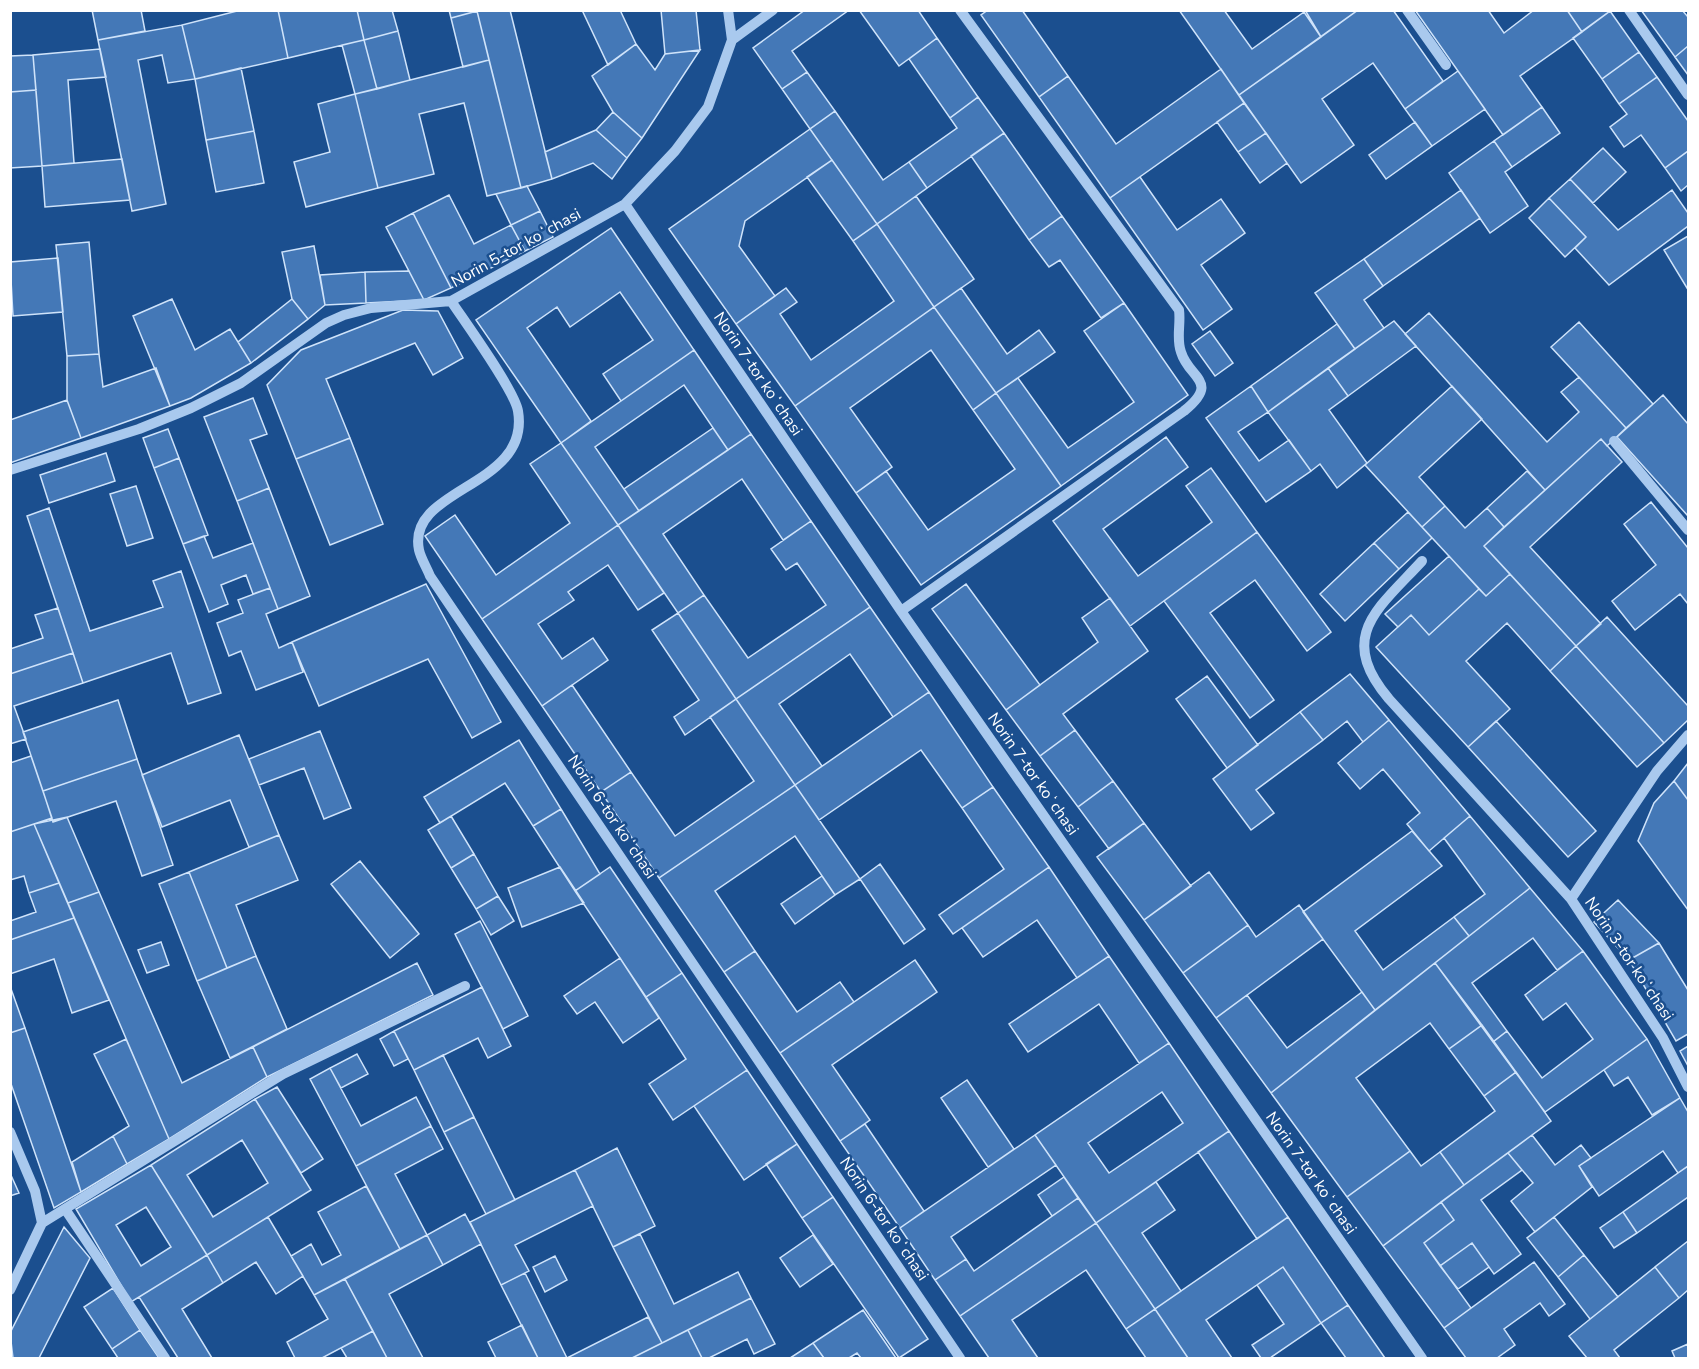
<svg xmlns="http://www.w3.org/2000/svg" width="1699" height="1369" font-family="'Nunito Sans',sans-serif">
  <rect width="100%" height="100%" fill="#1b4f8f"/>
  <path fill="#4478b7" stroke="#cfe3fa" stroke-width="1.5" fill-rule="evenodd" d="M92,10H141L145,31L98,40Z
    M241,10H278L288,58L195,79L182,25Z
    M278,10H357L364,40L288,58Z
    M357,10H392L398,31L364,40Z
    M449,10H481L451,18Z
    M510,10L552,179L521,188L477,11Z
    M582,10H620L636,44L608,65Z
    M661,10H696L700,50L665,54Z
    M805,10H849L792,51L807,72L782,89L753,48Z
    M859,10H918L937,38L899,66Z
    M988,10H1022L1068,76L1039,97L981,15Z
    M1179,10H1224L1252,49L1304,12L1321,37L1239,95Z
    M1305,10H1358L1321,37Z
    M1358,10H1393L1443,81L1405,109L1373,63L1322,99L1354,145L1301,183L1239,95Z
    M1415,10H1488L1504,33L1534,10H1567L1582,32L1520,76L1542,107L1503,135Z
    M1567,10H1610V11L1582,32Z
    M1641,10H1682L1688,17V46L1675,57Z
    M477,11L489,60L463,67L451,18Z
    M1610,11L1639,52L1602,79L1573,38Z
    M182,25L195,79L168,83L162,55L138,60L166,204L132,211L98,40Z
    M398,31L410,80L377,89L364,40Z
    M937,38L978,97L950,118L909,59Z
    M364,40L377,89L355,94L342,45Z
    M636,44L655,70L665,54L700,50L642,138L613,112L592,76Z
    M1688,46V75L1675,57Z
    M100,49L106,77L68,80L74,163L42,166L33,55Z
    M1639,52L1657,77L1619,104L1602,79Z
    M33,55L36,90L10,92V56Z
    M489,60L521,188L487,196L464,103L419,114L434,174L378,188L355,94Z
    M241,68L254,131L206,140L195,79Z
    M1221,69L1244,103L1110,198L1039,97L1068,76L1116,144Z
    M1458,71L1485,109L1432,146L1405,109Z
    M807,72L835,111L810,129L782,89Z
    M1657,77L1688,121V151L1665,168L1641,135L1624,147L1610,127L1627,114L1619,104Z
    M36,90L42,166L10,168V92Z
    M355,94L378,188L306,207L294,162L330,152L318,104Z
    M978,97L1004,133L927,188L909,162L957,128L950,118Z
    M1244,103L1266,133L1238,152L1217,122Z
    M1542,107L1560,133L1512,167L1494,141Z
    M835,111L883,180L909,162L927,188L877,224L810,129Z
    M613,112L642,138L627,158L596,130Z
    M1415,122L1432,146L1386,179L1369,155Z
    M810,129L832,160L745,221L739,246L775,296L736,324L669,229Z
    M596,130L627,158L612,179L593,163L552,179L545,152Z
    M254,131L264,183L216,192L206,140Z
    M1004,133L1062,216L1029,240L971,156Z
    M1266,133L1287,163L1260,183L1238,152Z
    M1494,141L1512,167L1505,172L1528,206L1490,233L1449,173Z
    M1603,148L1626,172L1593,203L1570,179Z
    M1688,151V185L1681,191L1665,168Z
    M122,159L130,200L45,207L42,166Z
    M832,160L877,224L853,241L807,177Z
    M1140,177L1177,230L1221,199L1245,233L1201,265L1232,309L1203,330L1110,198Z
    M1570,179L1618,230L1672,190L1688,213V226L1609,285L1575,248L1586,237L1549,198Z
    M527,186L540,211L511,225L496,194Z
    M1461,190L1480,218L1383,286L1364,259Z
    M449,195L474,244L511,225L525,251L451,288L413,213Z
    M916,196L974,279L934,307L877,224Z
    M1549,198L1586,237L1565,257L1529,218Z
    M540,211L553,237L525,251L511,225Z
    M413,213L451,288L424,300L386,227Z
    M1062,216L1124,303L1101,318L1060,260L1049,267L1029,240Z
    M877,224L934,307L795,406L736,324L786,288L797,302L780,314L811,360L894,301L853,241Z
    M611,228L694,350L621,401L603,374L653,340L620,292L570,327L557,307L527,328L591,421L561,443L476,320Z
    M1688,236V287L1687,288L1664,250Z
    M89,242L99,354L67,356L56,245Z
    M314,246L325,305L308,319L292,299L282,252Z
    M58,258L63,312L13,316L10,262Z
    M1364,259L1383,286L1364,300L1384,328L1355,349L1315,293Z
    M409,271L424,300L366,303L365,272Z
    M365,272L366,303L325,305L320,275Z
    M961,288L1007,354L1039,330L1055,352L996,393L934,307Z
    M172,299L195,350L230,329L251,363L191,398L170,406L133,316Z
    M292,299L308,319L251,363L238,342Z
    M1124,303L1188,395L1061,486L996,393L1018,378L1068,448L1134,402L1084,331Z
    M934,307L996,393L973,410L931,350L850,408L892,467L856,493L795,406Z
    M403,310L438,311L463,358L433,375L415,343L326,379L350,438L296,459L267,385L301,350Z
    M1429,313L1547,442L1579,412L1561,392L1579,377L1626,428L1607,446L1601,439L1545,490L1405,334Z
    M1394,321L1416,346L1348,396L1328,368Z
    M1579,322L1653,404L1626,428L1551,347Z
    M1337,324L1355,349L1268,412L1251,386Z
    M1210,331L1233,363L1215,376L1192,344Z
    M694,350L751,434L728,450L684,385L595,447L639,511L618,525L561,443Z
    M99,354L103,387L156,368L170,406L81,438L67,400V356Z
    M1328,368L1348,396L1329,410L1367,463L1337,488L1320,464L1311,471L1268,412Z
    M1251,386L1268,412L1238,432L1259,461L1289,440L1311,471L1266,502L1206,418Z
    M1452,386L1482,419L1419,477L1445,506L1422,527L1365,465Z
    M996,393L1061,486L921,585L856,493L886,471L928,530L1015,469L973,410Z
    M1663,395L1688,424V516L1617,437Z
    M253,398L267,434L250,440L269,488L237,501L204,417Z
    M67,400L81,438L10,463V420Z
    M713,428L728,450L639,511L624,489Z
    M168,429L179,458L154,468L143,438Z
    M751,434L811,521L783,540L742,479L663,534L704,595L678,613L618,525Z
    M1166,437L1188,467L1103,529L1138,576L1212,522L1186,486L1211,468L1257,532L1130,626L1053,521Z
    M350,438L383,524L330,545L296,459Z
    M1601,439L1622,462L1530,547L1601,624L1576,646L1484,546Z
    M561,443L618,525L482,619L425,536L455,515L496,575L570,523L530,464Z
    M106,453L115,481L49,503L40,475Z
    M179,458L208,535L183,544L154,468Z
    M1527,471L1545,490L1504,527L1487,508Z
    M136,486L153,538L127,546L110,494Z
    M269,488L310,596L278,609L237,501Z
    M1651,502L1688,548V604L1680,594L1635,630L1612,601L1656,565L1624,524Z
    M1445,506L1465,528L1487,508L1504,527L1484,546L1510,574L1486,596L1422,527Z
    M49,508L90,631L163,607L153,581L181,571L221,693L188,704L171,653L83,683L27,516Z
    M1408,512L1432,538L1399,569L1374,543Z
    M811,521L870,607L736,699L678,613L704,595L748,658L826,605L797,563L786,570L771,549Z
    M618,525L664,593L638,610L608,565L568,592L574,600L538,624L562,659L593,638L608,660L542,706L482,619Z
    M1257,532L1331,632L1307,651L1255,580L1210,613L1274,700L1250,718L1164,601Z
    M204,536L213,558L253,543L270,588L253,594L246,575L221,585L228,604L209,612L183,544Z
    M1374,543L1399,569L1345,621L1320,594Z
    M1449,556L1479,589L1429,635L1411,615L1398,627L1385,614Z
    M1510,574L1576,646L1550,671L1507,623L1466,661L1510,709L1468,747L1376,647L1411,615L1429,635L1479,589L1486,596Z
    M426,584L501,722L472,738L428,659L319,706L292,642Z
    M966,584L1040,685L1006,710L932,609Z
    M270,588L278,609L266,614L279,648L292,642L303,672L256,690L241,651L229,656L217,623L243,613L238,600Z
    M1110,598L1148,651L1063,714L1075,730L1040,756L1006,710L1098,642L1082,618Z
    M870,607L929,692L893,717L850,654L779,704L822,766L795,785L736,699Z
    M58,608L73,653L10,674V649L43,638L35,615Z
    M678,613L736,699L685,735L674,717L699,700L652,630Z
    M1607,617L1688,706V720L1664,743L1576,646Z
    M1576,646L1664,743L1637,767L1550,671Z
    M73,653L83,683L14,706L26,739L10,744V674Z
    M1350,674L1389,720L1363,742L1347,721L1323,740L1300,712Z
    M1207,676L1258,745L1227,768L1176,699Z
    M572,685L631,772L601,792L542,706Z
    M929,692L993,787L962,808L921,750L819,820L795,785Z
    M736,699L795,785L659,878L601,792L631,772L675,836L754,781L710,717Z
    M118,700L137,759L43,791L23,732Z
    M1300,712L1323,740L1256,790L1274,813L1251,830L1213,779Z
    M1389,720L1470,816L1429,851L1407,824L1420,813L1383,769L1360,789L1338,763Z
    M1496,721L1596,831L1568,857L1468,747Z
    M1075,730L1113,781L1078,807L1040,756Z
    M320,731L351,808L324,819L304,768L259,785L249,759Z
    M239,735L279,835L249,847L230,800L162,827L142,775Z
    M519,740L561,809L533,826L505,783L440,823L424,797Z
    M31,756L52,818L10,832V763Z
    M137,759L173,865L142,876L116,801L53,822L43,791Z
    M1688,763V800L1674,781Z
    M1113,781L1144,823L1109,849L1078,807Z
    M1674,781L1688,800V910L1638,841L1654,803Z
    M795,785L860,879L835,895L795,836L715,891L755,951L724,972L659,878Z
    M993,787L1049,867L953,934L939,915L1004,869L962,808Z
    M561,809L600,874L575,891L533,826Z
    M451,816L474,854L451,868L428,830Z
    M1470,816L1530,888L1469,936L1454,917L1485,894L1444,838Z
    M67,817L99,892L68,903L34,824Z
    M1144,823L1191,886L1144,920L1097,857Z
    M34,824L59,883L29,893L24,876L10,880V832Z
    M1412,831L1442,866L1355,931L1383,970L1454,917L1469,936L1375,1010L1303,912Z
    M279,835L298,880L236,905L256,956L227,968L189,872Z
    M474,854L498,896L476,909L451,868Z
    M360,861L419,934L390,958L331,884Z
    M880,864L925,929L904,944L860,879Z
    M560,867L584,903L522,927L508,888Z
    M610,867L682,973L646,997L575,891Z
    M1049,867L1109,956L1077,978L1037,920L983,957L962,928Z
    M189,872L227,968L197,981L159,884Z
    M1209,872L1248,925L1183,973L1144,920Z
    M822,876L835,895L795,924L781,904Z
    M59,883L74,918L10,940V921L36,912L29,893Z
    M1530,888L1583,951L1557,970L1533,938L1472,983L1507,1031L1493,1042L1435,963Z
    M99,892L182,1083L253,1047L267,1077L169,1139L68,903Z
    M498,896L514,921L491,935L476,909Z
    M1618,900L1659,943L1629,960L1594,922Z
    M1299,905L1323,939L1216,1018L1183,973L1248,925L1256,937Z
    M74,918L109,1000L72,1013L54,959L10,974V940Z
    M480,921L528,1016L503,1029L455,934Z
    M161,942L169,965L147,973L138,950Z
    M1659,943L1688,990V1034L1676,1041L1629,960Z
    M755,951L797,1012L840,982L854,1002L780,1053L724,972Z
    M1583,951L1647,1039L1545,1112L1493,1042L1507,1031L1542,1078L1593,1039L1566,1003L1543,1020L1525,995Z
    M256,956L287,1029L230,1058L197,981Z
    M1109,956L1169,1043L1139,1063L1099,1004L1028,1052L1009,1024Z
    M620,958L659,1018L623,1043L595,1002L577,1014L564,996Z
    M915,960L937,992L832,1065L870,1120L840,1141L780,1053Z
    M417,963L433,995L267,1077L253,1047Z
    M1435,963L1482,1025L1449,1049L1430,1023L1356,1078L1410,1151L1347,1197L1271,1093Z
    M682,973L747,1070L673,1120L649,1084L686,1059L646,997Z
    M10,986L25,1028L10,1033Z
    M482,987L511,1046L488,1058L478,1038L414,1070L394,1031Z
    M1362,992L1375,1010L1271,1093L1216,1018L1247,995L1287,1048Z
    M1482,1025L1516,1072L1484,1096L1449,1049Z
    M25,1028L81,1192L54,1208L10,1081V1033Z
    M394,1031L408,1059L394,1066L380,1039Z
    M126,1039L169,1139L127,1164L113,1136L129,1126L94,1054Z
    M1647,1039L1680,1098L1652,1115L1628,1077L1614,1086L1604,1070Z
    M1169,1043L1229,1131L1096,1223L1035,1135ZM1162,1092L1183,1123L1109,1173L1088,1143Z
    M1688,1046V1066L1680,1051Z
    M357,1054L368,1074L341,1088L330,1068Z
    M443,1055L474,1117L444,1132L414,1070Z
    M330,1068L361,1126L416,1097L431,1126L356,1166L310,1079Z
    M747,1070L797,1144L744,1180L694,1106Z
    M1516,1072L1551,1121L1464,1185L1440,1152L1495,1111L1484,1096Z
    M967,1080L1014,1149L988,1167L941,1098Z
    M277,1087L323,1159L301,1173L255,1099Z
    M1680,1098L1688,1112V1166L1678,1173L1663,1151L1599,1196L1579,1166Z
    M255,1099L311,1190L207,1255L151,1165ZM242,1140L268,1183L213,1217L187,1175Z
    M474,1117L515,1200L486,1214L444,1132Z
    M865,1124L924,1211L900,1228L840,1141Z
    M431,1126L443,1149L395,1174L427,1235L400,1249L356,1166Z
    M1229,1131L1288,1217L1257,1239L1198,1152Z
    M1035,1135L1056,1165L951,1237L966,1259L935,1280L900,1228Z
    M1532,1135L1555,1165L1581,1145L1591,1158L1579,1166L1592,1187L1535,1232L1511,1201L1533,1183L1508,1153Z
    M113,1136L127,1164L81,1192L72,1162Z
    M797,1144L833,1197L802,1218L766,1164Z
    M617,1148L655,1226L613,1247L575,1170Z
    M1410,1151L1421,1166L1440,1152L1464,1185L1383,1246L1347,1197Z
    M1508,1153L1522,1170L1481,1200L1521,1254L1494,1274L1472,1243L1440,1266L1424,1243L1454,1220L1441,1202Z
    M151,1165L207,1255L131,1302L76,1209ZM146,1207L171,1247L141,1266L116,1225Z
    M1688,1166V1197L1637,1233L1623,1212Z
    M575,1170L593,1206L515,1245L529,1271L501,1285L470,1222Z
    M10,1173L19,1193L10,1196Z
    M1064,1177L1078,1198L1052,1216L1038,1195Z
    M1156,1182L1175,1210L1142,1233L1181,1291L1155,1309L1096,1223Z
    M366,1186L400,1249L314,1295L291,1256L311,1244L322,1265L341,1255L318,1212Z
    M833,1197L928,1339L899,1358L802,1218Z
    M1078,1198L1096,1223L960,1316L935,1280L966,1259L974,1271Z
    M1441,1202L1454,1220L1424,1243L1471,1308L1444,1328L1383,1246Z
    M1623,1212L1637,1233L1614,1248L1600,1228Z
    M465,1214L481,1244L443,1265L427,1235Z
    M268,1217L303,1276L276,1294L256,1262L223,1283L207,1255Z
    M1288,1217L1348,1305L1321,1323L1283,1267L1206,1320L1232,1358H1188L1155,1309Z
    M1554,1217L1584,1255L1558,1277L1527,1238Z
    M1096,1223L1155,1309L1126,1329L1086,1270L1012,1320L1038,1358H989L960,1316Z
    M64,1227L90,1258L39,1358H13L10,1333Z
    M640,1234L674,1304L738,1272L751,1298L662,1343L613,1247Z
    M427,1235L443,1265L389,1294L423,1358H387L345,1279Z
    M813,1235L833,1264L800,1287L780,1258Z
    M1688,1241V1290L1679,1298L1655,1267Z
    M1472,1243L1489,1267L1458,1289L1440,1266Z
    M207,1255L223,1283L182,1309L212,1358H178L139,1297Z
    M1584,1255L1618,1297L1590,1319L1558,1277Z
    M555,1256L567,1280L545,1292L533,1267Z
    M1534,1262L1565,1304L1549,1316L1540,1303L1504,1329L1515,1345L1497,1358H1466L1444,1328Z
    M1283,1267L1321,1323L1270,1358H1261L1252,1345L1284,1324L1257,1285Z
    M1655,1267L1679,1298L1614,1350L1620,1358H1587L1569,1336Z
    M525,1273L567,1358L648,1317L662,1343L632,1358H538L501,1285Z
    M345,1279L373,1331L322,1358H295L287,1342L328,1319L314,1295Z
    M113,1288L140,1330L112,1349L84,1307Z
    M751,1298L775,1344L754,1354L747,1339L709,1358H702L688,1330Z
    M1348,1305L1385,1358H1346L1321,1323Z
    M1155,1309L1188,1358H1146L1126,1329Z
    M863,1310L896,1358H861L857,1353L849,1358H824L813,1343Z
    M522,1325L538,1358H496L488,1342Z
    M140,1330L159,1358H118L112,1349Z
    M688,1330L702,1358H632Z
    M373,1331L387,1358H347L341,1348Z
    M813,1343L824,1358H790Z
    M1688,1344V1358H1675L1672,1351Z"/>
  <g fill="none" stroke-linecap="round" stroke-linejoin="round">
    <path stroke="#a9c9ee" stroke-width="10" d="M1407,10L1446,65
      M1629,10L1688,95
      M732,40L773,10
      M625,204L901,611L1422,1358
      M451,301C465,322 515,391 518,411C531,488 406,487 419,550C421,559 427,568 430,576L960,1358
      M1614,441L1688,530
      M10,470L139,429L191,408L241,383L326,323L344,315L371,308L451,301L625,204L675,151L708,107L732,40L728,10
      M1422,561C1378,609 1336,636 1389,699L1571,899
      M901,611L1184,411C1221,381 1189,379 1181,352C1176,339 1181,324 1179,310L960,10
      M1688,735L1657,771L1571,899L1663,1038L1688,1087
      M10,1132L35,1191L42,1223L10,1290
      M65,1209L165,1358
      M42,1223L283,1074L465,986"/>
  </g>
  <g text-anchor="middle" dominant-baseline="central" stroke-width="5" stroke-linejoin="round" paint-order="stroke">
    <g font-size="16" fill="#fff" stroke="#1b4f8f">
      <text transform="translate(516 248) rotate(-29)">Norin 5-tor koʻchasi</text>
      <text transform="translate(758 374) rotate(56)">Norin 7-tor koʻchasi</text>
      <text transform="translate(1033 774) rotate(55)">Norin 7-tor koʻchasi</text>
      <text transform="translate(612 817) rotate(56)">Norin 6-tor koʻchasi</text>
      <text transform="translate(1629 959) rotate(56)">Norin 3-tor koʻchasi</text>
      <text transform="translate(1311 1173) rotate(55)">Norin 7-tor koʻchasi</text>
      <text transform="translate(884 1219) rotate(56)">Norin 6-tor koʻchasi</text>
    </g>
  </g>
  <rect width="1699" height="1369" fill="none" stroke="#ffffff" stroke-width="24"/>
</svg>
